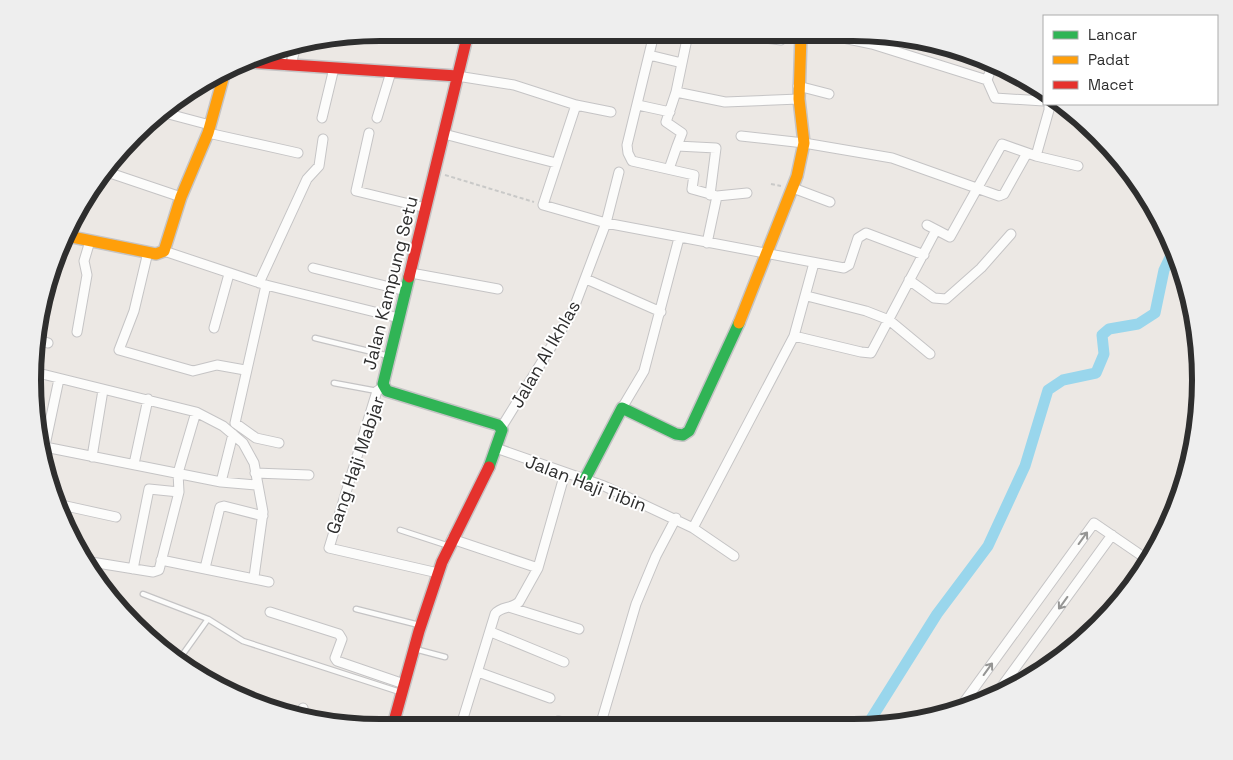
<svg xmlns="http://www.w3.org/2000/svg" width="1233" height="760" font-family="'Space Grotesk',sans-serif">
  <rect width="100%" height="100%" fill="#ece8e4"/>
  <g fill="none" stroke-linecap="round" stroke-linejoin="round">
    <path stroke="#99d6ec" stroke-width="11" d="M866,727L937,614L988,546L1025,466L1048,390L1063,380L1096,373L1104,354L1102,335L1109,329L1138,324L1155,313L1164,270L1174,249"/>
    <g stroke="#c5c4c5" stroke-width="7">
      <path id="lane" d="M315,338L389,356
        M334,383L377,391
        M400,530L446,545
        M143,594L208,619
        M356,609L419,625
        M415,649L445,657
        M178,661L208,619L243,641L400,692"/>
    </g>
    <g stroke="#c5c4c5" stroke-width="11">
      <path id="street" d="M654,34L627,145L628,153L632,161L694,175L692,189L717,196L747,193
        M739,35L781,40
        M829,35L872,44L987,80L995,98L1044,101
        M649,55L682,63
        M280,64L284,48
        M291,64L296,46
        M457,76L514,85L576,105L611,112
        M987,80L993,63
        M798,86L829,94
        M676,92L725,102L799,99
        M576,105L543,205L606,223L844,268L849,265L858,238L866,233L924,255
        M638,105L670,112
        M161,112L210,125
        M322,118L334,68
        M377,118L391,72
        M208,133L298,153
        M369,133L356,191L426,208
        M444,134L556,163
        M741,136L804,143L892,158L999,196L1004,194L1027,153
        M677,146L682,133L666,122L676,92L688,34
        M1036,156L1049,110V104
        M669,169L677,146L716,148L710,195
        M107,172L181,197
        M793,188L830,202
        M927,225L950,237L1002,144L1036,156L1078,166
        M707,243L717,196
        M164,251L266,285L399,318
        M148,252L134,311L119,350L193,371L217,365L245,370
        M313,268L406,291
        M411,273L498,289
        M586,279L661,312
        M909,280L934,298L946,299L981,268L1011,234
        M259,283L307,179L319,166L323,139
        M266,285L235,423L256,438L279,443
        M807,296L866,311L889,320L930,354
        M214,328L229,274
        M77,332L87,275L84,261L90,241
        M794,336L861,352L871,353L936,230
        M39,340L48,343
        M34,372L196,412L223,426L243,443L254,463L263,512L254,577
        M383,387L377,391L329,548L438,573
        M622,408L644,371L679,238
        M501,428L572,313L606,223L619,172
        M45,447L221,482L256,485
        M496,448L604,486L693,528L794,336L814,263
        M44,450L59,379
        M92,457L103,390
        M134,464L148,399
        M255,473L309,475
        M221,482L233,434
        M57,504L116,517
        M65,520L66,506
        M693,528L734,556
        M452,539L538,568
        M161,560L269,582
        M85,561L153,572L159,570L179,492L178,473L196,412
        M205,568L220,507L224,506L263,516
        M133,569L149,489L179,492
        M509,607L579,629
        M270,612L339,634L342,639L335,658L337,661L404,684
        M491,632L564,662
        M478,672L550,698
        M997,693L1112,535
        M959,709L1094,523L1148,560
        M300,715L303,708
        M461,725L495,614C501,606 512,609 519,602L538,568L565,473
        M553,725L558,721L585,726
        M600,726L636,604L656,556L676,518"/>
    </g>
    <g stroke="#c5c4c5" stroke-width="14">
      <path id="fast" d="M409,277L383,384L387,391L498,425L502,430L489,467
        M585,479L622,408L676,434L683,435L689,431L739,323"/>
    </g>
    <g stroke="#c5c4c5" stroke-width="14">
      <path id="slow" d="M67,236L156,254L164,251L181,197L208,133L224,75
        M739,323L797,176L804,143L799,99L801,35"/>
    </g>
    <g stroke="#c5c4c5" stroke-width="14">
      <path id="jam" d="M247,62L457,76
        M409,277L468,33
        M393,725L419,631L442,562L489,467"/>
    </g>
    <path stroke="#c9c9c8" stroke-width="2" stroke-dasharray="4 2.5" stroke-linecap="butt" d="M445,175L534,202
      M771,184L781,186"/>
    <use href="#lane" stroke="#fcfcfb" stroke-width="4.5"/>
    <use href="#street" stroke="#fcfcfb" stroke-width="9"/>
    <use href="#fast" stroke="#30b455" stroke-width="11"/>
    <use href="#slow" stroke="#ff9f0a" stroke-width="11"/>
    <use href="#jam" stroke="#e5322d" stroke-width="11"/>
  </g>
  <defs><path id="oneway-shaft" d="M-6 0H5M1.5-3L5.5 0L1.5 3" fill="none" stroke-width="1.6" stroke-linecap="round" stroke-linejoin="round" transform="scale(1.25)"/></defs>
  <g stroke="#959594">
    <use href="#oneway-shaft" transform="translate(1083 538) rotate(-54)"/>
    <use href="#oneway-shaft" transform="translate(1063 603) rotate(126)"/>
    <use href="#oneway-shaft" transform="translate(988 669) rotate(-54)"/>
  </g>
  <g text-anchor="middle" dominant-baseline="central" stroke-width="4" stroke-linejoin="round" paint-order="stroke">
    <g font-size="18" fill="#2e2e2e" stroke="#fff">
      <text transform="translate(390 283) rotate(-76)">Jalan Kampung Setu</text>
      <text transform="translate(545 354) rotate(-60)">Jalan Al Ikhlas</text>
      <text transform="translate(355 465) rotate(-71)">Gang Haji Mabjar</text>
      <text transform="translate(586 483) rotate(21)">Jalan Haji Tibin</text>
    </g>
  </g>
  <path d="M0 0H1233V760H0ZM380 41H853A339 339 0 0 1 1192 380V380A339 339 0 0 1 853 719H380A339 339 0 0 1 41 380V380A339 339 0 0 1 380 41Z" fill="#eee" fill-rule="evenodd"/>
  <path fill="none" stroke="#2e2e2e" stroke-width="6" d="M380 41H853A339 339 0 0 1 1192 380V380A339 339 0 0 1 853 719H380A339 339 0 0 1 41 380V380A339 339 0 0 1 380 41Z"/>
  <rect x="1043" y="15" width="175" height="90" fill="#ffffff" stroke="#ababab"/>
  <rect x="1053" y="31" width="25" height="8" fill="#30b455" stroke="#ababab"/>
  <text x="1088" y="40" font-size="15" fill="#2e2e2e">Lancar</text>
  <rect x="1053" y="56" width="25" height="8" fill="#ff9f0a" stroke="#ababab"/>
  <text x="1088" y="65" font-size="15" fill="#2e2e2e">Padat</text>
  <rect x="1053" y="81" width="25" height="8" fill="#e5322d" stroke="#ababab"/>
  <text x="1088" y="90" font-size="15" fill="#2e2e2e">Macet</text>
</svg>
